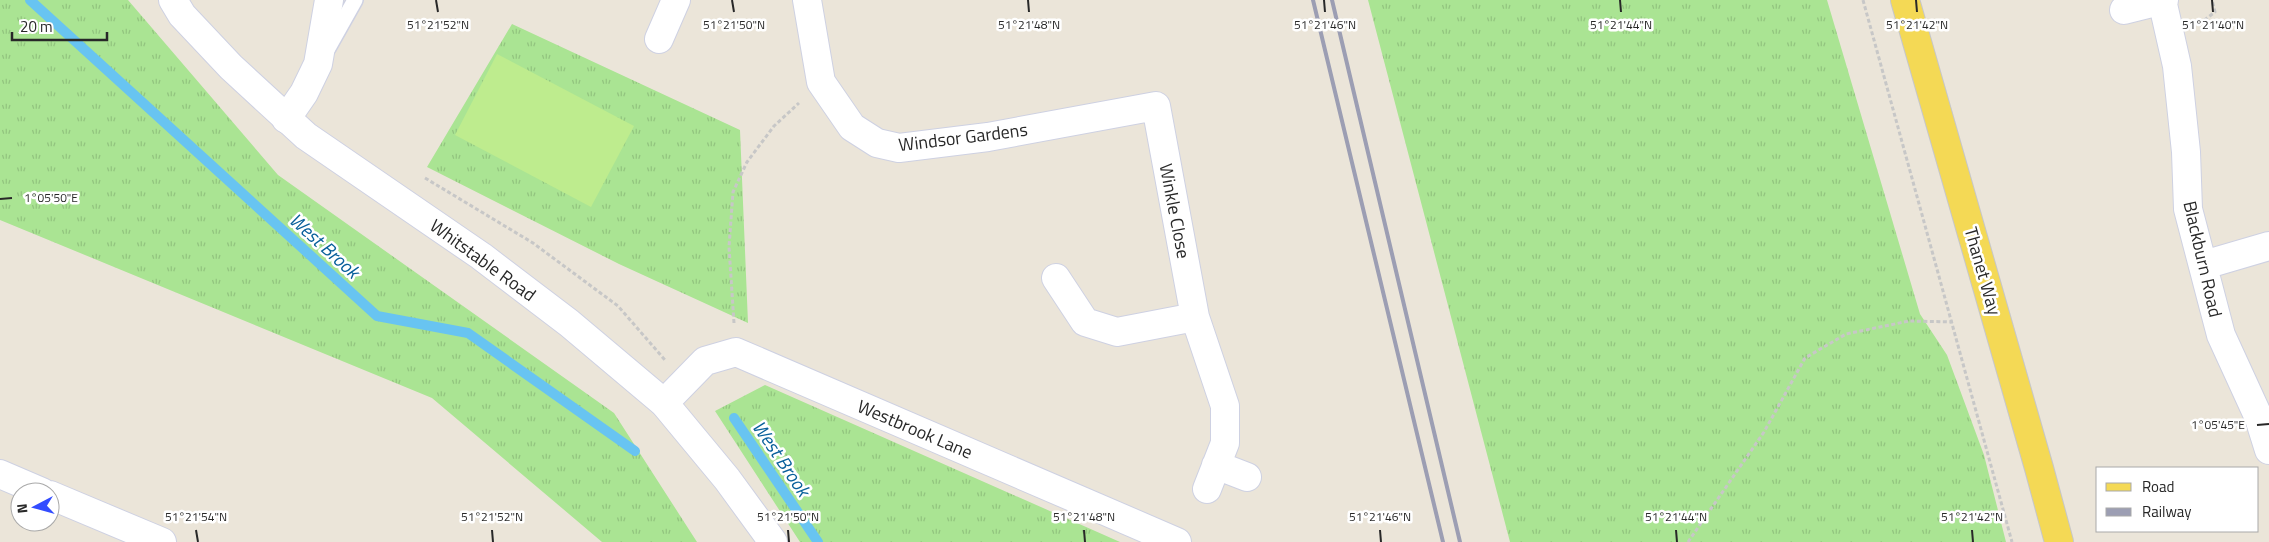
<svg xmlns="http://www.w3.org/2000/svg" width="2269" height="542" font-family="'Titillium Web',sans-serif">
  <defs>
    <pattern id="grass-tufts" width="24" height="20" patternUnits="userSpaceOnUse" patternTransform="scale(1.25)"><rect width="24" height="20" fill="#aae493"/><path d="M3 7l-1-3M5 7V3M7 7l1-3M15 17l-1-3M17 17v-4M19 17l1-3" fill="none" stroke="#92c47f"/></pattern>
  </defs>
  <rect width="100%" height="100%" fill="#ebe5d9"/>
  <path fill="url(#grass-tufts)" d="M0,0H128L278,175L614,413L697,542H602L432,398L0,220Z
    M1368,0H1827L1920,314L1947,355L1984,455L2006,542H1510Z
    M512,24L740,130L748,323L619,264L427,167Z
    M765,385L1120,542H800L715,411Z"/>
  <path fill="#beec8e" d="M497,54L634,126L591,207L455,135Z"/>
  <g fill="none" stroke-linecap="round" stroke-linejoin="round">
    <path stroke="#68c4f1" stroke-width="10" d="M30,0L377,316L468,333L635,451
      M734,418L818,542"/>
    <g stroke="#ced1e2" stroke-width="18">
      <path id="lane" d="M328,48L355,0"/>
    </g>
    <g stroke="#ced1e2" stroke-width="30">
      <path id="street" d="M807,0L821,82L852,127L877,143L899,148L988,137L1156,106L1195,317L1225,406V443L1207,489
        M2162,0L2177,66L2186,152L2188,209L2221,335L2259,418L2269,450
        M2124,10L2164,0
        M659,39L676,0
        M286,119L304,93L318,64L329,0
        M2204,265L2269,246
        M1056,278L1085,322L1117,332L1195,317
        M664,403L705,361L736,352L1177,542
        M1216,465L1247,477
        M0,474L42,492
        M50,495L162,542"/>
    </g>
    <g stroke="#ced1e2" stroke-width="30">
      <path id="secondary" d="M173,0L182,15L231,67L306,136L481,256L569,323L664,403L727,479L773,542"/>
    </g>
    <g stroke="#c7c7c7" stroke-width="30">
      <path id="primary" d="M1905,0L2039,468L2059,542"/>
    </g>
    <path stroke="#c7c7c7" stroke-width="3" stroke-dasharray="4 2.5" stroke-linecap="butt" d="M1863,0L2012,542
      M2199,24L2215,12L2212,0
      M425,178L533,243L618,306L665,360
      M734,323L729,247L733,192L747,162L774,126L799,103
      M1688,542L1764,432L1805,358L1846,334L1909,321L1953,322"/>
    <use href="#lane" stroke="#fff" stroke-width="15"/>
    <use href="#street" stroke="#fff" stroke-width="28"/>
    <use href="#secondary" stroke="#fff" stroke-width="28"/>
    <use href="#primary" stroke="#f4d955" stroke-width="28"/>
    <path stroke="#9c9eb3" stroke-width="4" d="M1313,0L1443,542
      M1332,0L1460,542"/>
  </g>
  <path fill="none" stroke="#282828" stroke-width="2" d="M436,0L438,12M732,0L734,12M1028,0L1029,12M1324,0L1325,12M1620,0L1621,12M1916,0L1917,12M2212,0L2213,12M0,199L12,198M2257,425L2269,424M196,530L198,542M492,530L493,542M788,530L789,542M1084,530L1085,542M1380,530L1381,542M1676,530L1677,542M1972,530L1973,542"/>
  <g text-anchor="middle" dominant-baseline="central" stroke-width="5" stroke-linejoin="round" paint-order="stroke">
    <g font-size="18" fill="#282828" stroke="#fff">
      <text transform="translate(963 137) rotate(-7)">Windsor Gardens</text>
      <text transform="translate(1175 211) rotate(79)">Winkle Close</text>
      <text transform="translate(2203 259) rotate(77)">Blackburn Road</text>
      <text transform="translate(483 260) rotate(36)">Whitstable Road</text>
      <text transform="translate(1983 271) rotate(74)">Thanet Way</text>
      <text transform="translate(915 429) rotate(23)">Westbrook Lane</text>
    </g>
    <g font-size="19" font-style="italic" fill="#09609b" stroke="#fff">
      <text transform="translate(325 245) rotate(42)">West Brook</text>
      <text transform="translate(782 458) rotate(56)">West Brook</text>
    </g>
  </g>
  <g font-size="12" text-anchor="middle" fill="#282828" stroke="#fff" stroke-width="5" stroke-linejoin="round" paint-order="stroke">
    <text x="438" y="29">51°21'52"N</text>
    <text x="734" y="29">51°21'50"N</text>
    <text x="1029" y="29">51°21'48"N</text>
    <text x="1325" y="29">51°21'46"N</text>
    <text x="1621" y="29">51°21'44"N</text>
    <text x="1917" y="29">51°21'42"N</text>
    <text x="2213" y="29">51°21'40"N</text>
    <text x="51" y="202">1°05'50"E</text>
    <text x="2218" y="429">1°05'45"E</text>
    <text x="196" y="521">51°21'54"N</text>
    <text x="492" y="521">51°21'52"N</text>
    <text x="788" y="521">51°21'50"N</text>
    <text x="1084" y="521">51°21'48"N</text>
    <text x="1380" y="521">51°21'46"N</text>
    <text x="1676" y="521">51°21'44"N</text>
    <text x="1972" y="521">51°21'42"N</text>
  </g>
  <rect x="2096" y="467" width="162" height="65" fill="#ffffff" stroke="#a9a9a9"/>
  <rect x="2106" y="483" width="25" height="8" fill="#f4d955" stroke="#a9a9a9"/>
  <text x="2142" y="492" font-size="15" fill="#282828">Road</text>
  <rect x="2106" y="508" width="25" height="8" fill="#9c9eb3" stroke="#a9a9a9"/>
  <text x="2142" y="517" font-size="15" fill="#282828">Railway</text>
  <g transform="translate(35 507) rotate(264)"><circle r="24" fill="#ffffff" stroke="#a9a9a9"/>
  <path d="M0-4L9 19L0 12L-9 19Z" fill="#334cff"/>
  <text y="-8" font-size="14" font-weight="bold" text-anchor="middle" fill="#282828">N</text>
  </g>
  <path d="M12 32v8h95v-8" fill="none" stroke="#282828" stroke-width="2.5"/>
  <text x="20" y="32" font-size="15" fill="#282828" stroke="#ffffff" stroke-width="4" paint-order="stroke">20 m</text>
</svg>
